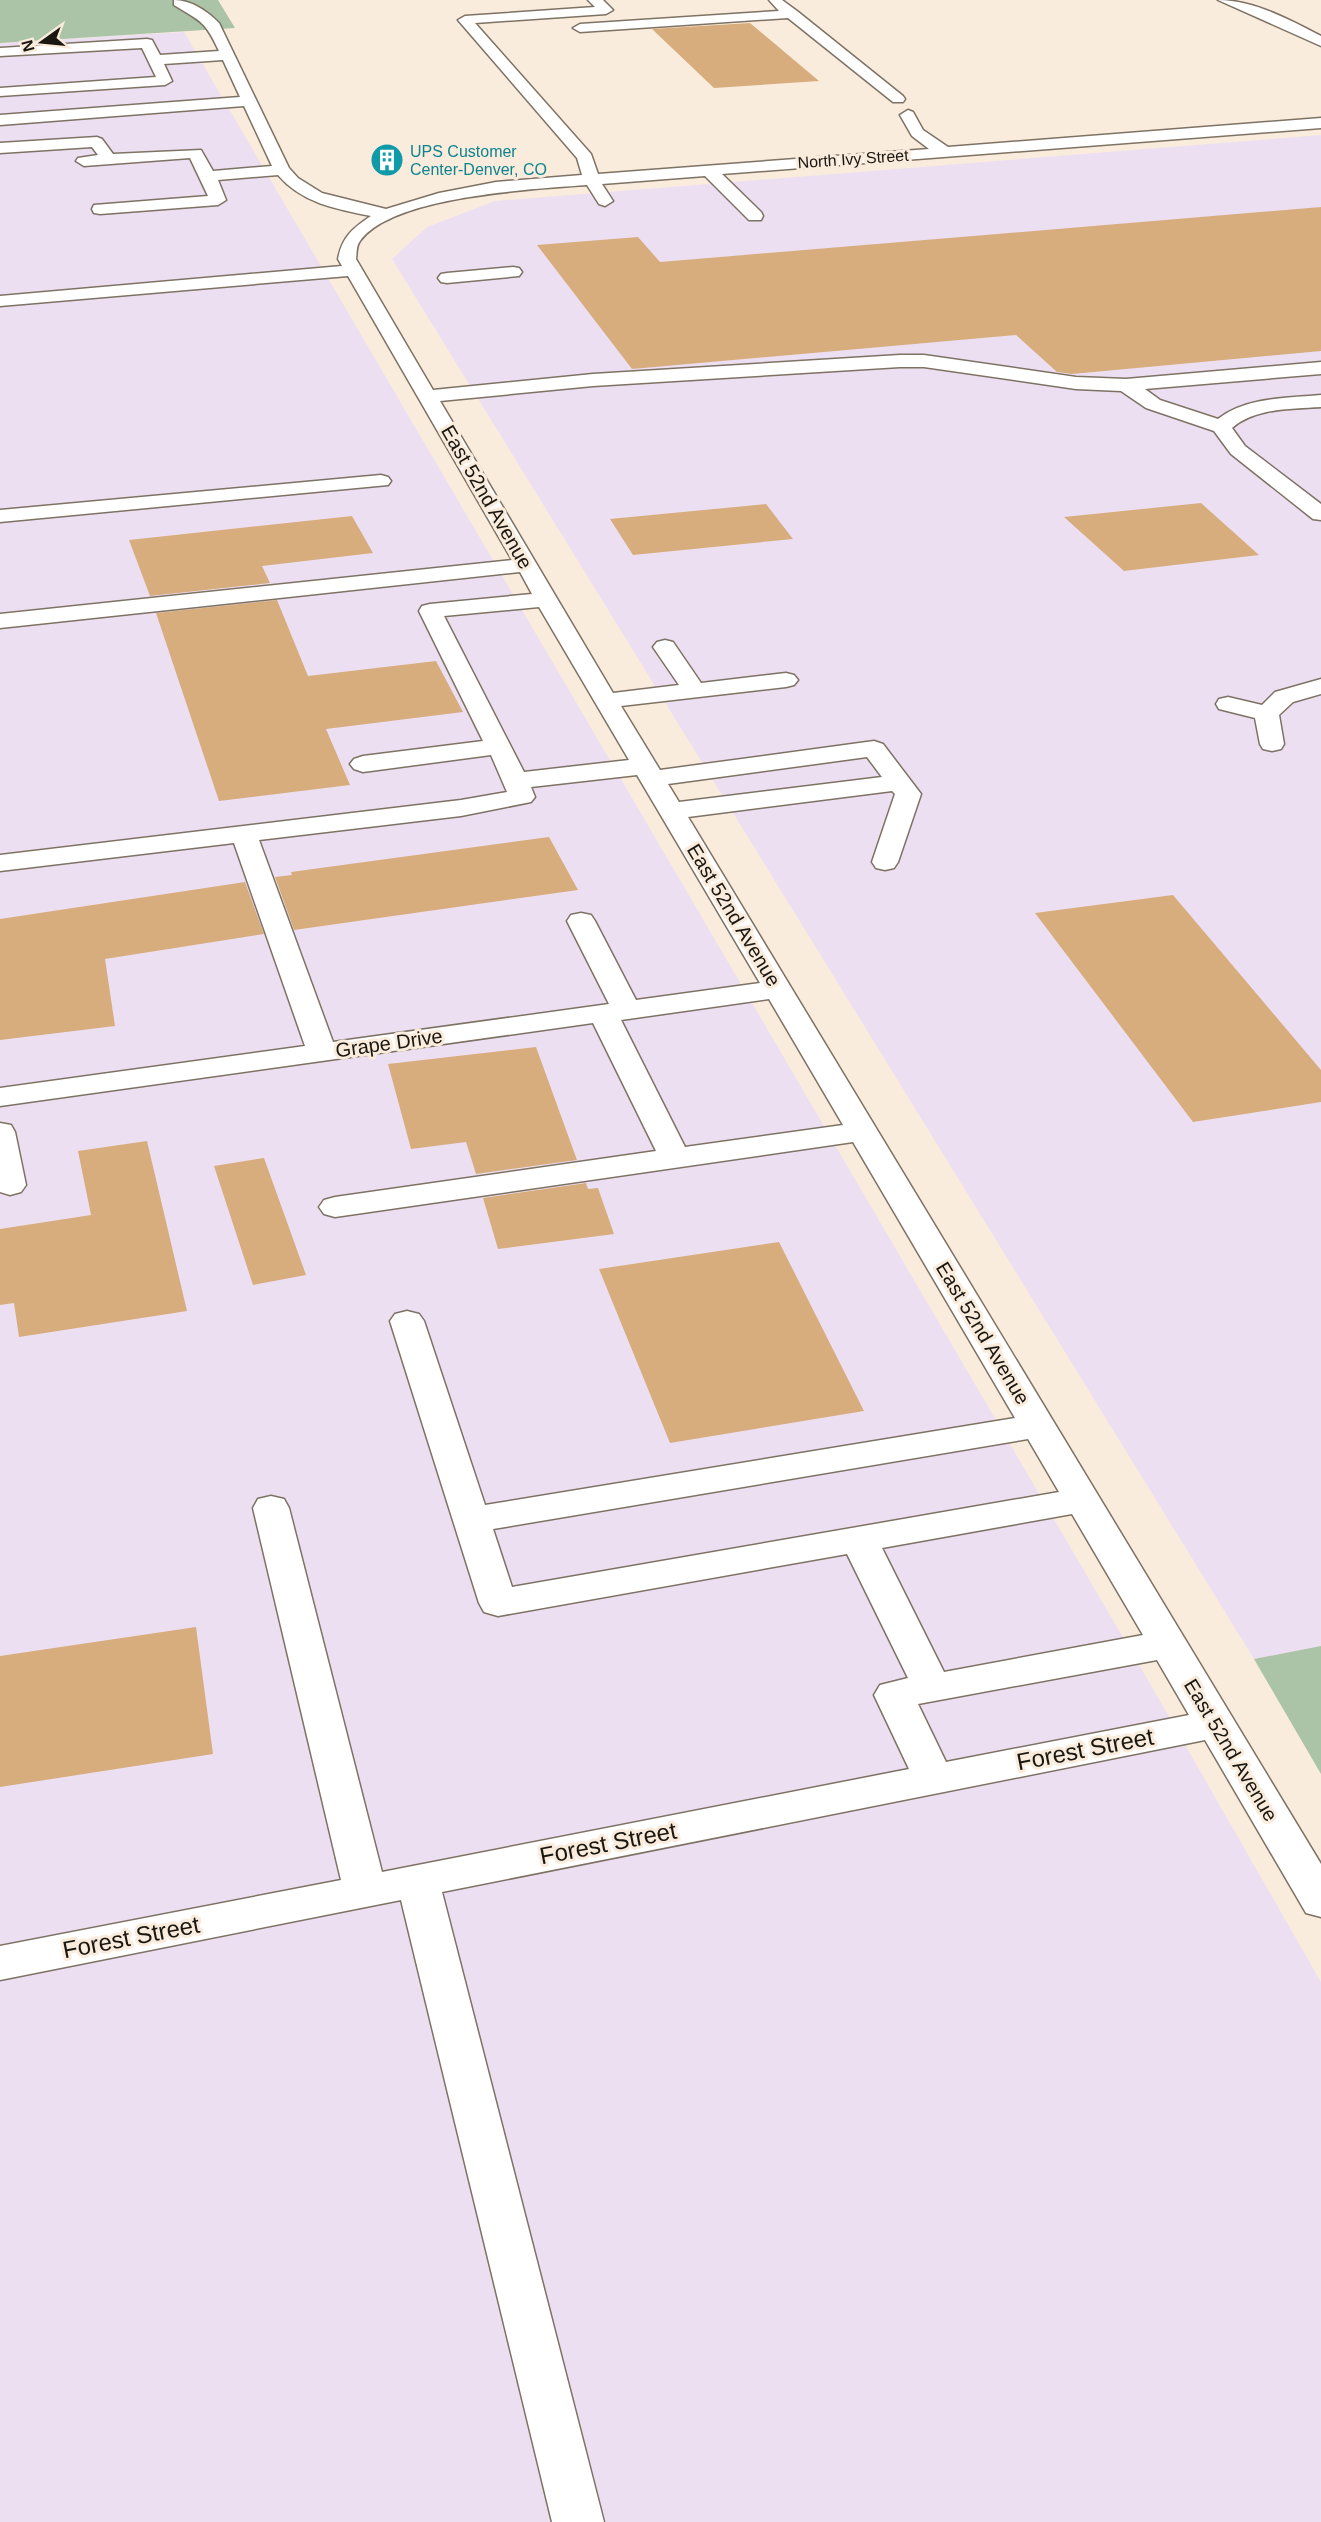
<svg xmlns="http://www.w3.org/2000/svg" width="1321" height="2522" font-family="Arial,sans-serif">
  <rect width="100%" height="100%" fill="#faecdc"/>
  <path fill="#eddff2" d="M184,32L1148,1680L1321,1982V2522H0V43Z
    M1321,135V1646L1254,1659L392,259L427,227L495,201Z"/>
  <path fill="#abc3a6" d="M0,0H218L235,28L0,43Z
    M1321,1646V1774L1254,1659Z"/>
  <path fill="#d7ad7d" d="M750,23L819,81L714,88L652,29Z
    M1321,207V351L1072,374L1057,372L1016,335L632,369L537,245L638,237L660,262Z
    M1201,503L1259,555L1124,571L1064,517Z
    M766,504L793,539L633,555L610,519Z
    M352,516L373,553L262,566L270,583L150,596L129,540Z
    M277,600L308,676L436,661L463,712L326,729L350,785L219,801L156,613Z
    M549,837L578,890L294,930L275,877L292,875L291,872Z
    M245,882L264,934L105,959L115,1026L0,1040V919Z
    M1173,895L1321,1070V1102L1193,1122L1035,913Z
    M536,1047L577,1160L476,1174L466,1142L411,1149L388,1064Z
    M147,1141L187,1311L19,1337L14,1303L0,1305V1229L91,1215L78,1151Z
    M264,1158L306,1275L253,1285L214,1166Z
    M586,1183L588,1189L598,1188L614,1234L498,1249L483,1198Z
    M779,1242L864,1411L670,1443L599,1269Z
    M196,1627L213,1754L0,1787V1656Z"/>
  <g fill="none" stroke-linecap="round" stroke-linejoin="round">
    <g stroke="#7e7264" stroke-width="3">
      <path id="minor" d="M174,0C191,0 207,11 219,23L289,168L298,178L322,193L386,209L439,193L496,182L582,175L577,158L458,20L465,16L595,7L588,0H603L613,10L606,14L475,23L591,154L598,174L929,149L912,136L900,115L908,110L913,112L923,130L948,147L1321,118V128L722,174L761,212L763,216L761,220H749L705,176L602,184L613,201L605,206L599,204L587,185C534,189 392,196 360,241C356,246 357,253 356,259L433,390L593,374L900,355H924L1076,377L1126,379L1321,362V374L1145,389L1160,400L1218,419C1245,397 1288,398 1321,395V407C1291,409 1255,408 1232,428L1245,446L1321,504V520L1313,519L1231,454L1214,431L1146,408L1121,391L1076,389L924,367H900L593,386L440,401L613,693L679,685L653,647L657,642L665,640L673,642L701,683L786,673L794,675L798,680L794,685L786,687L621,706L660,770L874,741L883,744L921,794L898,862L894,868L885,870L876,868L872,862L895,794L892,791L688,817L1321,1864V1917L1306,1913L1205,1740L442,1892L604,2522H552L401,1900L0,1980V1946L341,1880L253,1508L258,1499L271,1496L284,1499L289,1508L382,1872L909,1769L874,1695L880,1685L908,1678L847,1554L498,1616L484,1612L479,1603L390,1321L395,1314L407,1311L419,1314L424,1321L485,1505L1015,1418L853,1142L335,1217L324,1214L319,1207L324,1200L335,1197L656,1151L593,1023L0,1106V1088L305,1046L234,843L0,871V855L461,800L507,792L491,755L363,772L354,769L350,764L354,759L363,756L483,741L419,611L422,606L430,604L532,594L520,572L0,628V614L512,560L348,276L0,306V296L342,266L338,259C342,237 353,228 371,216C336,209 302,203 278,175L218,180L226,200L218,205L100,214L94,213L92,209L94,205L208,196L190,158L84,166L76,161L78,158L98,155L92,147L0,153V143L97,137L102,139L113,154L201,150L213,171L272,166L244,106L0,125V115L240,97L223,60L164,64L172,81L165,85L0,96V88L156,77L142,48L0,56V48L147,39L152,40L160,55L219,51C205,21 202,22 174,5ZM539,607L629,760L524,772L444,616ZM867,757L882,777L679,802L668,784ZM637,775L760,983L636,1000L595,921L591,915L581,913L571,915L567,921L609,1004L333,1042L259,840L461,816L531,802L535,797L531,787ZM769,999L843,1125L685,1147L621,1020ZM1028,1439L1059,1492L512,1587L493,1529ZM1072,1514L1143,1635L944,1672L882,1548ZM1157,1660L1189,1715L946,1762L918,1704Z
        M769,0H782L797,11L903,96L905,99L903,102H893L788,18L580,32L573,28L580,24L779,11Z
        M1218,0C1254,0 1290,20 1321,36V46Z
        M513,267L519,268L522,272L519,276L447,283L441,282L438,278L441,274L447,273Z
        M381,475L388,477L391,481L388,485L0,522V510Z
        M1321,679V694L1293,702L1279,715L1284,744L1281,749L1272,751L1263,749L1260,744L1255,718L1219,709L1216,704L1219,699L1228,697L1262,705L1275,692Z
        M0,1123L11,1125L15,1132L26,1185L21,1192L10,1195L0,1192Z"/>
    </g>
    <use href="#minor" fill="#fff" fill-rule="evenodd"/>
  </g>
  <defs>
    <g id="building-disc" transform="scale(1.725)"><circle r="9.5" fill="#0f9aa8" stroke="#faecdc"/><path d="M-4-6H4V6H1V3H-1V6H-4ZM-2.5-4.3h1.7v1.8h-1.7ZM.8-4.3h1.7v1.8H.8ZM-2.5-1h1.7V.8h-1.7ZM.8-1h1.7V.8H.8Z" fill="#fff"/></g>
  </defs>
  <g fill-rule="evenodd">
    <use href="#building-disc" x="387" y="160"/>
  </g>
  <g text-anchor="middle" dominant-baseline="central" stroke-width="6" stroke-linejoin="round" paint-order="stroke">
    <g font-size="16" fill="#0d838f" stroke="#faecdc" text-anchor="start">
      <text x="410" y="151">UPS Customer<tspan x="410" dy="18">Center-Denver, CO</tspan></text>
    </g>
    <g font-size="16" fill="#1a1610" stroke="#faecdc">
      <text transform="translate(853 159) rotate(-4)">North Ivy Street</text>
    </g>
    <g font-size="20" fill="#1a1610" stroke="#faecdc">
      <text transform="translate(487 497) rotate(60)">East 52nd Avenue</text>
      <text transform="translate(734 915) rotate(59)">East 52nd Avenue</text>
      <text transform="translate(389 1043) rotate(-8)">Grape Drive</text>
      <text transform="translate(983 1333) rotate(59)">East 52nd Avenue</text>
      <text transform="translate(1231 1750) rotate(59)">East 52nd Avenue</text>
    </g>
    <g font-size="24" fill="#1a1610" stroke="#faecdc">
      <text transform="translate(1085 1749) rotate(-11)">Forest Street</text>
      <text transform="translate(608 1843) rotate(-11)">Forest Street</text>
      <text transform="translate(131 1937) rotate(-11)">Forest Street</text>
    </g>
  </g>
  <g transform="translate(42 42) rotate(255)" stroke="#faecdc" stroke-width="4.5" paint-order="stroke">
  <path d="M0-4.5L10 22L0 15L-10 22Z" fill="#1a1610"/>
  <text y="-9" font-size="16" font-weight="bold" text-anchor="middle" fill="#1a1610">N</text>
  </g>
</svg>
